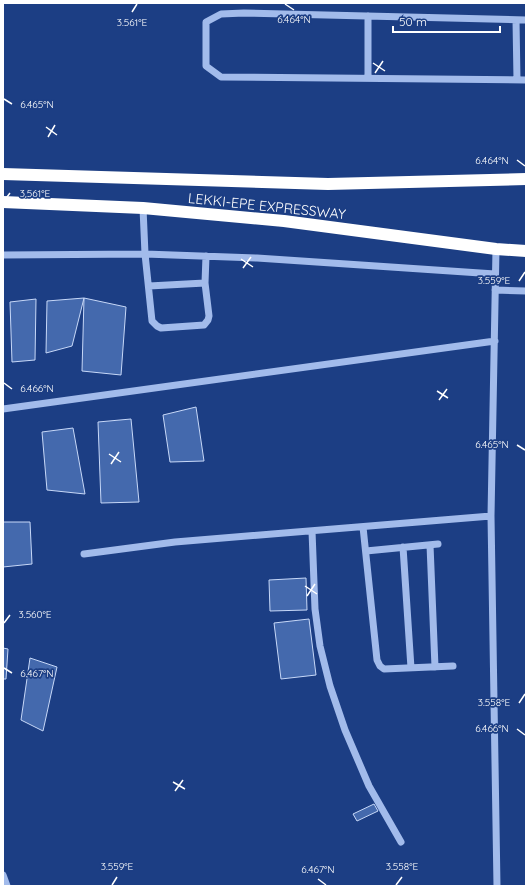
<svg xmlns="http://www.w3.org/2000/svg" width="529" height="889" font-family="Quicksand,sans-serif">
  <rect width="100%" height="100%" fill="#1c3e84"/>
  <path fill="#4469ad" stroke="#c7d8f8" d="M84,298L126,307L121,375L82,371Z
    M84,298L72,346L46,353L47,301Z
    M36,299L35,360L12,362L10,302Z
    M196,407L204,461L170,462L163,415Z
    M131,419L139,502L101,503L98,422Z
    M73,428L85,494L47,490L42,432Z
    M3,522H30L32,564L3,567Z
    M306,578L307,610L270,611L269,580Z
    M309,619L316,675L281,679L274,623Z
    M3,648L8,649L6,679H3Z
    M30,658L57,667L43,731L21,720Z
    M374,804L378,811L357,821L353,814Z"/>
  <g fill="none" stroke-linecap="round" stroke-linejoin="round">
    <path stroke="#a2bbeb" stroke-width="7" d="M516,20L517,80
      M526,20L244,13L221,14L206,22V66L221,77L526,80
      M368,78V16
      M143,208L145,254L152,321L157,326L161,328L204,325L208,320L209,316L205,283L206,256
      M496,249L491,516L497,886
      M3,255L145,254L257,258L495,274
      M149,286L205,283
      M495,290L526,291
      M3,409L495,341
      M363,527L377,660L380,666L384,669L453,666
      M312,531L315,609L320,646L330,686L345,730L369,786L401,842
      M430,545L435,667
      M403,547L411,668
      M366,551L438,544
      M84,554L175,542L491,516
      M3,875L7,886"/>
    <path stroke="#fff" stroke-width="12" d="M3,174L328,184L526,179
      M3,202L143,208L284,221L496,249L526,251"/>
  </g>
  <path fill="none" stroke="#fff" stroke-width="1.5" d="M285,4L294,10M132,12L137,4M373,63L385,71M375,73L383,61M4,99L12,104M46,127L57,135M48,137L55,125M517,160L525,166M4,201L10,193M241,259L253,267M243,268L251,257M519,281L525,272M4,383L12,389M437,391L448,398M439,400L447,389M517,445L525,450M109,454L121,462M111,464L119,452M305,586L317,594M307,596L315,584M4,623L10,615M4,668L12,673M519,703L525,694M517,729L525,735M173,782L185,789M175,791L183,780M318,879L326,885M112,885L117,877M396,885L402,877"/>
  <g text-anchor="middle" dominant-baseline="central" stroke-width="3.5" stroke-linejoin="round" paint-order="stroke">
    <g font-size="14" fill="#fff" stroke="#1c3e84">
      <text transform="translate(267 206) rotate(6)">LEKKI-EPE EXPRESSWAY</text>
    </g>
  </g>
  <g font-size="10" text-anchor="middle" fill="#fff" stroke="#1c3e84" stroke-width="3.5" stroke-linejoin="round" paint-order="stroke">
    <text x="294" y="23">6.464°N</text>
    <text x="132" y="26">3.561°E</text>
    <text x="37" y="108">6.465°N</text>
    <text x="492" y="164">6.464°N</text>
    <text x="35" y="197">3.561°E</text>
    <text x="494" y="284">3.559°E</text>
    <text x="37" y="392">6.466°N</text>
    <text x="492" y="448">6.465°N</text>
    <text x="35" y="618">3.560°E</text>
    <text x="37" y="677">6.467°N</text>
    <text x="494" y="706">3.558°E</text>
    <text x="492" y="732">6.466°N</text>
    <text x="117" y="870">3.559°E</text>
    <text x="402" y="870">3.558°E</text>
    <text x="318" y="873">6.467°N</text>
  </g>
  <rect width="529" height="889" fill="none" stroke="#ffffff" stroke-width="8"/>
  <path d="M393 26v6h107v-6" fill="none" stroke="#ffffff" stroke-width="2"/>
  <text x="399" y="26" font-size="12" fill="#ffffff" stroke="#1c3e84" stroke-width="3" paint-order="stroke">50 m</text>
</svg>
